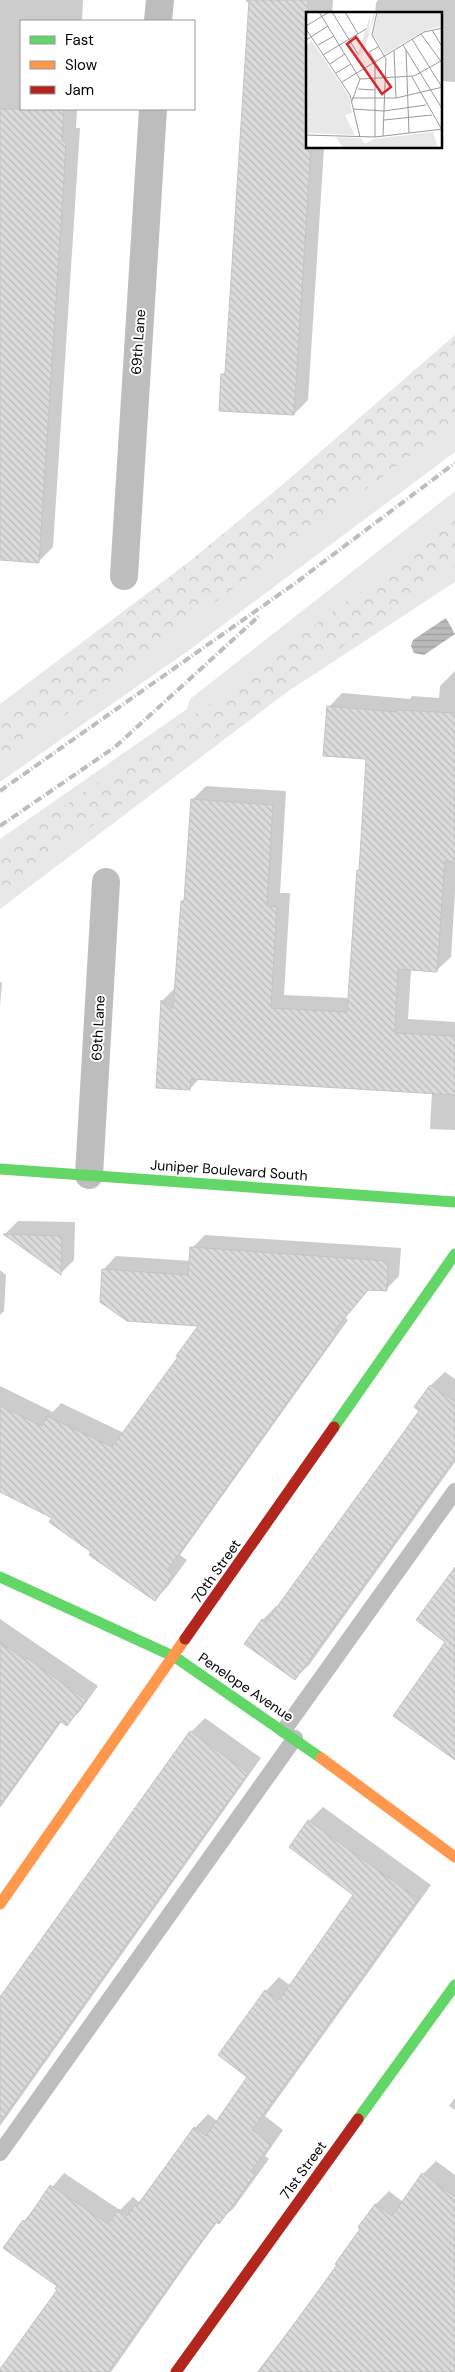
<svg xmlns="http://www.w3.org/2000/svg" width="455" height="2372" font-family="'DM Sans',sans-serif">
  <defs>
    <pattern id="forest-crowns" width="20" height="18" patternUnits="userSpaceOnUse" patternTransform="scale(1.25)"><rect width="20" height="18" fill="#e8e8e8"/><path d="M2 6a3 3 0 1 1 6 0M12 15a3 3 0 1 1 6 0" fill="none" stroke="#c5c5c5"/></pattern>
    <pattern id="water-rules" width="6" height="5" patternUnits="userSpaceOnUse" patternTransform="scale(1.25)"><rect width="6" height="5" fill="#bababa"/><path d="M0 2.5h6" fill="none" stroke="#9e9e9e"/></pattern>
    <pattern id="building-back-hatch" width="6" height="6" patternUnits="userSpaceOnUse" patternTransform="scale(1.25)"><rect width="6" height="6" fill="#dbdbdb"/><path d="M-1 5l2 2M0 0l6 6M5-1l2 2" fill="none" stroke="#bababa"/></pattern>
  </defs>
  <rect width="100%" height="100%" fill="#fff"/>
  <path fill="#e8e8e8" d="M455,362V452L192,648L0,782V704Z
    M455,491V582L287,692L0,909V839L187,709L190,699Z"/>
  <path fill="url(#forest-crowns)" d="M455,335V422L0,764V718L282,485Z
    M455,519V566L67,844L0,896V851L232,688Z"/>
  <path fill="url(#water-rules)" d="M446,618L455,634L424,655L414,653L411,646L413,640Z"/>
  <path fill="#0003" d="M0,0H83L82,21H21V109H77L76,128H80L53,547L39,561L0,559Z
    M246,0H333L332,14H308V148H324L308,400L294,414L222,375L227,370L250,2H246Z
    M378,0H455V82L441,81V14H375L376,3Z
    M455,671V893L451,957L437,970L411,969L408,1019L455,1022V1130L430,1129L432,1092L200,1078L190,1089L162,1001L176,987L182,901L186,898L192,800L206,786L286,791L280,893H290L284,995L349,998L358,871L361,869L367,758L329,707L342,693L410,699L412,696L439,698L440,686Z
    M0,982H2L0,1007Z
    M18,1221L75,1222L74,1260L61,1273L5,1234Z
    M205,1235L401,1248L399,1276L386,1289L370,1288L345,1318L348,1320L180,1555L187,1560L168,1586L155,1600L54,1517L0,1492V1386L53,1412L61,1403L124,1433L180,1357L200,1324L103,1270L116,1256L191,1261L192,1248Z
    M0,1270L6,1275L4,1311L0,1315Z
    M445,1372L455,1379V1462L309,1665L295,1678L263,1620L276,1606L278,1608L420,1411L416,1407L431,1385Z
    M0,1619L98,1686L80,1711L67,1724L62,1721L0,1808Z
    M205,1718L261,1758L0,2126V2000L191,1732Z
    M323,1807L431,1885L265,2116L283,2130L265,2156L269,2159L233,2209L218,2221L193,2255L111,2372H2L59,2290V2286L24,2221L64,2173L120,2210L133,2197L139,2202L195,2128L208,2114L217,2121L249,2076L219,2055L266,1991L279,1977L291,1986L355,1895L291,1847L309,1821Z
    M455,2098V2110L449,2106Z
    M436,2161L455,2175V2372H257L339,2265L362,2229L359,2227L376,2204L389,2191L403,2202L423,2174Z"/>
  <path fill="url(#building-back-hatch)" stroke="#c3c3c3" d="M249,0H308V148H311L294,415L219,411L221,374H225Z
    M0,109H64L62,141L66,142L64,178L39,563L0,560Z
    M327,706L397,712V710L455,713V862L445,861L437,972L398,969L395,1033L455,1036V1095L191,1079L190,1090L156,1088L161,1000L173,1009L181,901H184L191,799L273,805L267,906L277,907L271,1008L347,1012L357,870L359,871L366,759L323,756Z
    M3,1234L62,1236L61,1275Z
    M190,1247L388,1261L387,1291L368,1290L333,1332L336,1334L168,1569L174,1573L155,1601L89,1555L91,1552L49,1522L52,1518L0,1492V1406L42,1426L47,1416L112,1447L178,1357L176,1356L198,1326L127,1321L100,1302L102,1269L188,1275Z
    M430,1385L455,1402V1458L295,1680L244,1644L262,1619L266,1622L419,1411L414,1407Z
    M455,1567V1760L393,1716L445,1642L416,1620Z
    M0,1642L25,1660L27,1658L86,1700L67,1726L60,1721L0,1805Z
    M190,1731L248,1773L0,2122V1997Z
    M308,1820L418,1899L252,2130L271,2144L252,2170L256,2173L219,2224L216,2222L180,2270L108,2372H0V2369L57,2290L55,2289L57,2286L3,2248L23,2220L25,2222L50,2185L108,2224L119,2209L127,2216L135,2205L137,2206L194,2127L206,2136L247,2077L218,2055L265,1990L279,2000L353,1895L289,1847Z
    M422,2173L455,2197V2372H259L337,2265L335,2264L360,2229L358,2227L375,2204L392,2216Z"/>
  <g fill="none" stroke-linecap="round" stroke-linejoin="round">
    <path stroke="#bdbdbd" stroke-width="16" d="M284,1730L455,1491
      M0,2153L295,1738"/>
    <path stroke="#bdbdbd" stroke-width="28" d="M158,21L160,0
      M124,576L153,109
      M89,1175L106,882"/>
    <path stroke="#63d668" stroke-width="11" d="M0,1169L455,1202
      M334,1427L455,1254
      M0,1577L175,1657L321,1758
      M358,2119L455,1985"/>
    <path stroke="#ff974d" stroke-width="11" d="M321,1758L455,1857
      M0,1904L185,1639"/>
    <path stroke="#b3261e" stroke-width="11" d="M185,1639L334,1427
      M176,2372L358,2119"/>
    <path stroke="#bdbdbd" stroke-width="4" stroke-dasharray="8 2.5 1 2.5" stroke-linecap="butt" d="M0,791L294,584L455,463
      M0,826L115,747L259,616"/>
  </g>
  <g text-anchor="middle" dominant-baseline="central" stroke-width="4" stroke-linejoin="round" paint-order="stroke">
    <g font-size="14" fill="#000" stroke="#fff">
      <text transform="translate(138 342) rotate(-86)">69th Lane</text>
      <text transform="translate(98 1028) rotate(-87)">69th Lane</text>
      <text transform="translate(229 1170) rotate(4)">Juniper Boulevard South</text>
      <text transform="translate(216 1571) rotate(-55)">70th Street</text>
      <text transform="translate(246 1687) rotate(34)">Penelope Avenue</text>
      <text transform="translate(303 2170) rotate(-54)">71st Street</text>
    </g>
  </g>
  <g transform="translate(306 12)">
    <rect width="136" height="136" fill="#fff"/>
    <path d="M65,0L62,22L68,0H70L51,59L58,34L48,55Z" fill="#e8e8e8"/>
    <path d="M5,28L43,84L46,101L39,103L49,123L0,121V35ZM127,120L132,136H37L30,125L55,126L59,132L68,127Z" fill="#e8e8e8"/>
    <path d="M72,0H136V14L118,19L79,42L67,23Z" fill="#e8e8e8"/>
    <path fill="none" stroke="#999" stroke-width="1" d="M13,0L54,67L46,89M26,0L52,42M39,0L52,22M71,0L66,23L80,47L77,124M0,14L23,0M0,17L44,83L54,125M126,18L137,36M115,22L137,52M106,27L137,77M0,28L22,14M12,33L28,24M97,33L137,98M100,38L103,121M88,39L90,86M17,43L60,17M24,52L39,42M30,61L45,52M106,65L135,116L137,128M54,67L108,64L137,48M36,70L118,20L137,16M52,77L69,78M46,86H90L137,75M47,97L78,99L120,93M78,108L126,103M0,123L69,125L137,117M69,125V50L63,40L72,35"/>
    <path fill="#d62828" fill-opacity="0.15" stroke="#d62828" stroke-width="2.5" d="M50,25L85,75L76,82L41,32Z"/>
    <rect width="136" height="136" fill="none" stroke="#000" stroke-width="2.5"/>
  </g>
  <rect x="20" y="20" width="175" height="90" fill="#ffffff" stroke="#999999"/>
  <rect x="30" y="36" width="25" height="8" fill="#63d668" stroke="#999999"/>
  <text x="65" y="45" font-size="15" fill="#000000">Fast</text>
  <rect x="30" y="61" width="25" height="8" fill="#ff974d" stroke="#999999"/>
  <text x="65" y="70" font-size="15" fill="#000000">Slow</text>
  <rect x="30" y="86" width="25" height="8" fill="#b3261e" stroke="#999999"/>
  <text x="65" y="95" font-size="15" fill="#000000">Jam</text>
</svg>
